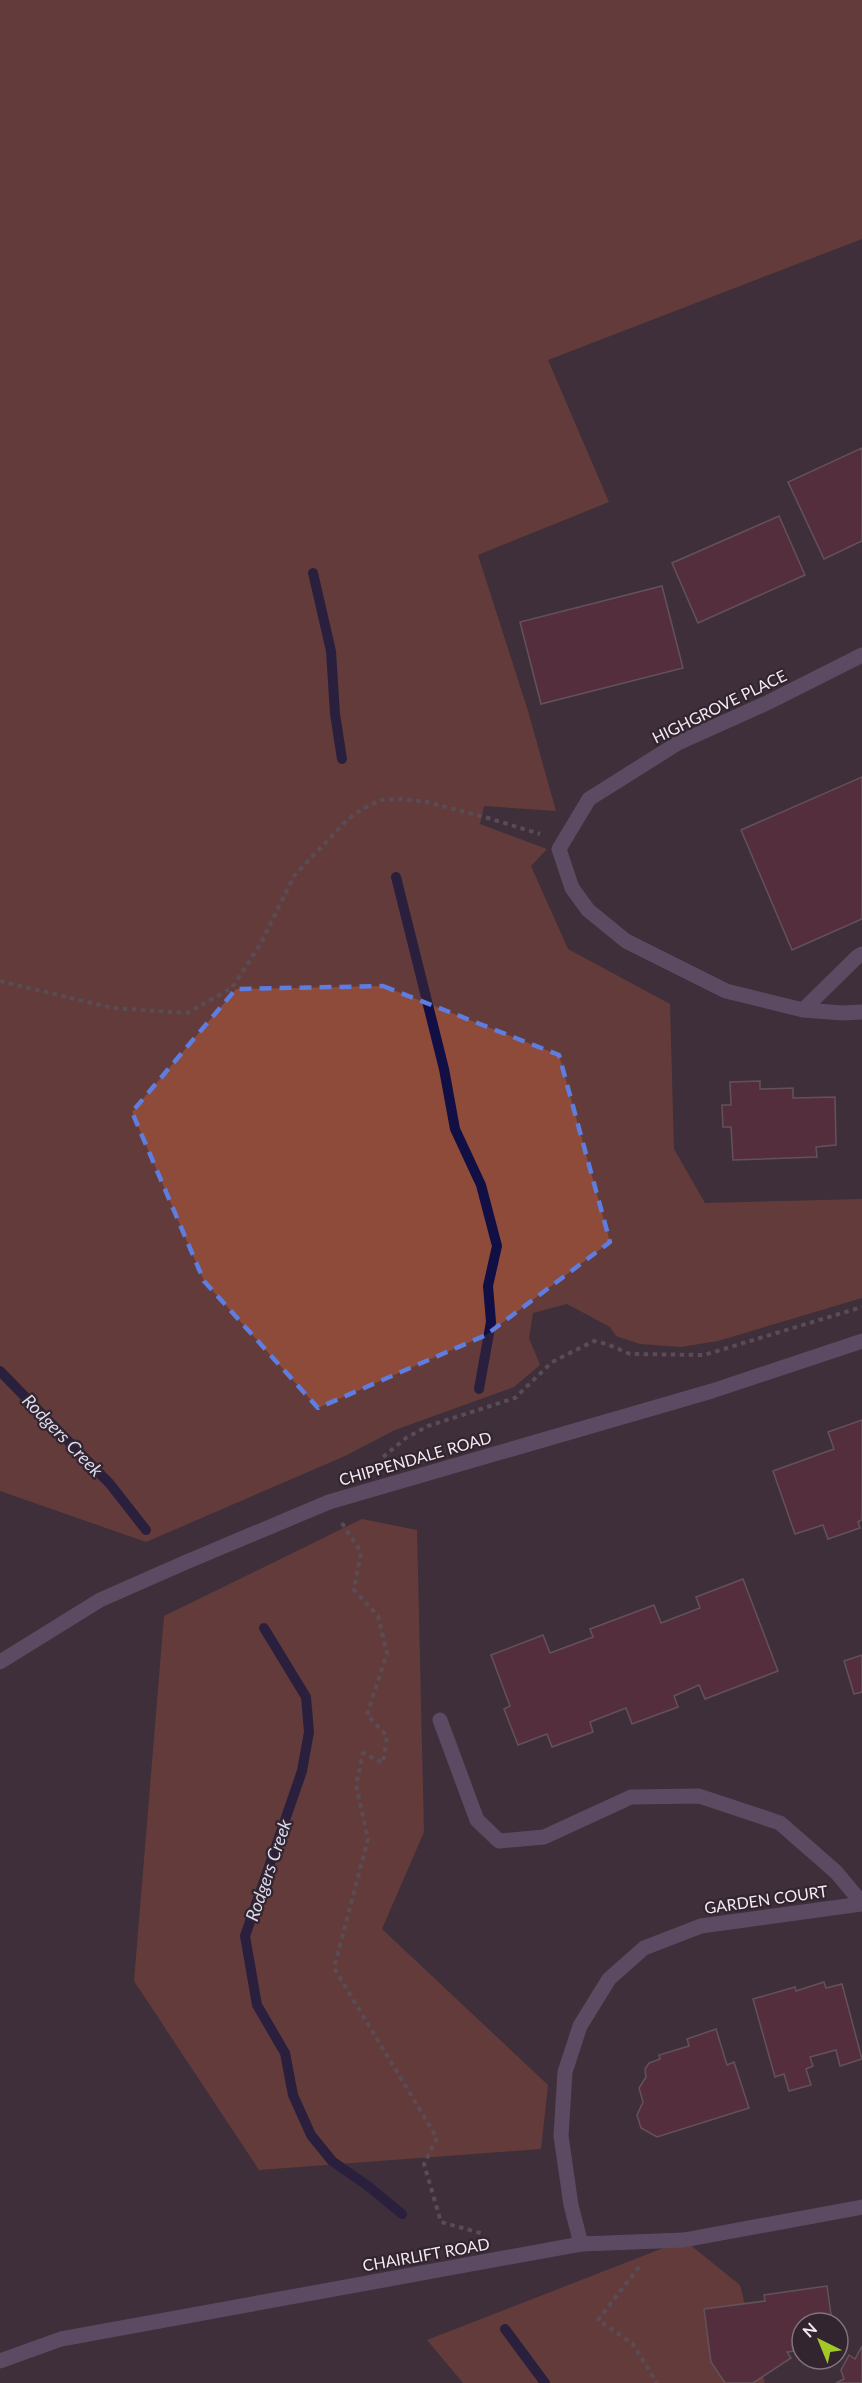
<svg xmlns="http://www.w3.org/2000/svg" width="862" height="2383" font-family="Lato,sans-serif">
  <rect width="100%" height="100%" fill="#3e2f3a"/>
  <path fill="#8f4b3a" d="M0,0H862V239L548,360L609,502L478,555L528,711L556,811L484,806L480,824L547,849L531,866L568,949L670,1004L674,1149L705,1203L862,1199V1298L718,1341L681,1347L640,1344L616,1336L610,1327L567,1304L533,1313L529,1338L540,1365L514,1387L395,1430L345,1456L146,1542L0,1491Z
    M362,1519L417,1530L424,1832L382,1929L548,2085L541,2149L259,2170L134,1981L164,1616Z
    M684,2240L740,2285L765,2383H463L427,2340Z"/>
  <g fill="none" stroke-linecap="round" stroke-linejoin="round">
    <path stroke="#120f44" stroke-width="10" d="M313,573L331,651L335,714L342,759
      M396,877L444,1069L455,1129L481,1185L497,1246L488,1286L491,1322L479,1389
      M0,1371L110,1484L146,1530
      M264,1628L306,1697L309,1732L302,1771L245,1936L257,2005L285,2053L293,2095L311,2135L332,2161L368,2186L402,2214
      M505,2329L545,2383"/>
  </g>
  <path fill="#712e40" stroke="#917b7f" stroke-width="1.5" d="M862,448V541L824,559L788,482Z
    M779,516L805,575L698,623L672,563Z
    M662,586L683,668L541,704L520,622Z
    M862,777V919L792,950L741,830Z
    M760,1081V1089L793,1088V1098L835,1097L836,1145L816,1147L817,1157L733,1160L731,1127H723L722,1105H731L730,1082Z
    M862,1420V1520L858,1522L860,1528L828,1539L823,1525L795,1534L773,1471L834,1449L828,1432Z
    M743,1579L778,1671L705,1699L699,1685L674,1696L678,1707L632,1724L626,1708L590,1722L593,1732L552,1747L547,1734L518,1745L504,1709L510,1706L491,1655L543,1635L550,1653L593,1637L590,1629L654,1605L661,1623L700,1608L696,1597Z
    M862,1655V1692L854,1694L844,1661Z
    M824,1982L826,1988L842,1984L862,2059L840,2066L836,2050L810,2057L813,2066L806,2069L811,2085L789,2091L784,2074L775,2077L753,1999L795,1987L796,1991Z
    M716,2029L727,2065L734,2062L749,2108L657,2137L641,2128L637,2115L643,2102L639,2088L646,2077L645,2069L649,2063L660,2059L659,2055L689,2046L687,2039Z
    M827,2286L832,2322L802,2323V2350L787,2352L791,2358L753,2383H725L711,2362L704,2309L765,2301L764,2295Z
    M862,2346V2383H836L844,2379L841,2370L849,2355L855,2359Z"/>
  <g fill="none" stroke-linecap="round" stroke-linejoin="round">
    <path stroke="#7c6f79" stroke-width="4" stroke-dasharray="4.5 4.5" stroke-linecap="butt" d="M0,981L113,1008L187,1013L232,988L261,943L294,876L347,820L362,809L381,800L401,799L427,802L488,818L540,834
      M383,1457L406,1438L428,1426L515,1398L552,1362L594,1341L607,1344L630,1354L704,1355L862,1307
      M342,1523L361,1552L354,1590L378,1616L387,1653L367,1715L387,1736L383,1763L363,1753L356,1785L368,1839L334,1968L437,2138L424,2164L441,2222L484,2234
      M639,2267L598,2320L633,2344L657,2383"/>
    <path stroke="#806a96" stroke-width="15" d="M440,1720L477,1820L499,1841L544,1837L631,1797L699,1796L780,1823L836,1872L862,1903"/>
    <path stroke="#806a96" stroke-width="15" d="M862,655L769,702L678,743L589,799L559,849L572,888L588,910L626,941L726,991L803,1010L843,1013L862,1012
      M803,1010L857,957L862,954
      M581,2244L571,2205L561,2136L565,2072L580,2026L609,1979L644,1948L701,1926L862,1904"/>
    <path stroke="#806a96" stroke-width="15" d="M0,1662L100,1600L184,1563L329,1502L712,1391L862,1341
      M0,2361L61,2339L581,2244L684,2240L862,2207"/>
  </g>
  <path d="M0 0H862V2383H0ZM383,986L559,1055L610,1242L486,1335L318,1408L204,1281L132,1112L236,989Z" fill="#3e2f3a" fill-opacity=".55" fill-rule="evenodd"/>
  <path fill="none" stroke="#5e7de0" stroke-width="4.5" stroke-dasharray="12 8" stroke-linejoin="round" d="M383,986L559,1055L610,1242L486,1335L318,1408L204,1281L132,1112L236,989Z"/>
  <g text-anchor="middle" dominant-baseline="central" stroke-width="4.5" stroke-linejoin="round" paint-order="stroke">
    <g font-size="16" fill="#f4eaf1" stroke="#332530">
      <text transform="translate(719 706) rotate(-26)">HIGHGROVE PLACE</text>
      <text transform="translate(415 1458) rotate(-16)">CHIPPENDALE ROAD</text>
      <text transform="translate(766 1899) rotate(-8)">GARDEN COURT</text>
      <text transform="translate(426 2254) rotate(-10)">CHAIRLIFT ROAD</text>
    </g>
    <g font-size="18" font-style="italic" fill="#d9dcef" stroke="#332530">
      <text transform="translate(63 1435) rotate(46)">Rodgers Creek</text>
      <text transform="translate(268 1870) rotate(-71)">Rodgers Creek</text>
    </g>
  </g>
  <g transform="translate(820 2341) rotate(317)"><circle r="28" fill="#332530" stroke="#80747d" stroke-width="1.5"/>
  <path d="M0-4.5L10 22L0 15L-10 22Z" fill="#a3c926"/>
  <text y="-9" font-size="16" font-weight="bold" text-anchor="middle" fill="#f4eaf1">N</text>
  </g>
</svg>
